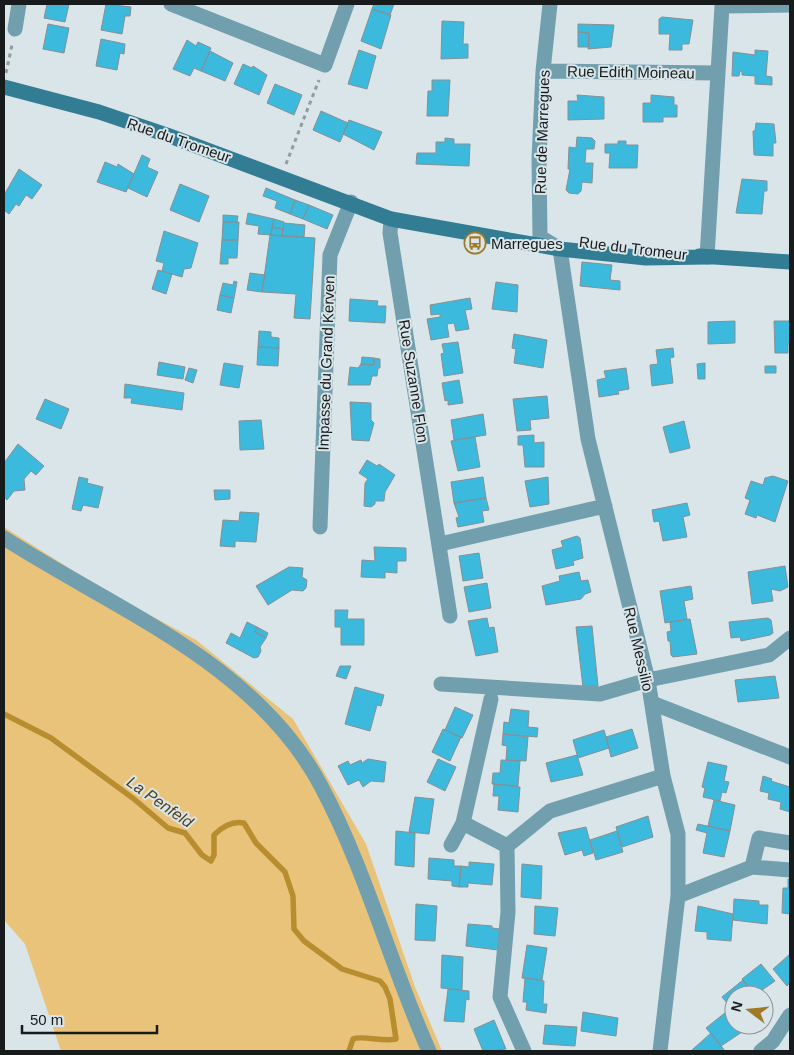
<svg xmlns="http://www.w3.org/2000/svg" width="794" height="1055" font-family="Arial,sans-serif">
  <rect width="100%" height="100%" fill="#d9e5e9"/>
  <path fill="#e9c379" d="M4,527L102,589L196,640L293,719L366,844L415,987L442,1051H61L25,944L4,920Z"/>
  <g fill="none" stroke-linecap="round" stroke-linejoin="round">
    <path stroke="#b78d30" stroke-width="5.5" d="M4,714L51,738L134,799L168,828L185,833L202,855L211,861L214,855V835C222,827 233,821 244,823L256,843L285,872L293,896L294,929L304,941L342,969L380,981L385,987L390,999L396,1039C383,1042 361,1035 353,1039L349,1051"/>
  </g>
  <path fill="#3bbadd" stroke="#859094" d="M47,4H69L65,22L44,18Z
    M106,4L131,7L130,16H125L122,34L101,30Z
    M374,4H394L390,15L372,9Z
    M372,9L391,15L381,49L361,41Z
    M662,17L693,20L689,44H682V50H669L670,34H659V19Z
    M442,21L464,22L463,44H468V58L441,59Z
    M48,24L69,28L64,53L43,49Z
    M578,24L614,25L611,47L588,49L589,33L578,32Z
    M578,32L589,33V47H578Z
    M101,39L125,44L124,54L120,53L117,70L96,66Z
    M187,40L196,46L198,42L211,48L201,71L194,68L190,76L173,69Z
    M359,50L376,56L367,89L348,84Z
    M755,50L768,51L766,76L772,77V85L755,84V76L742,75V71H740L739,76H732L733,52L755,55Z
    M210,51L233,63L225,81L201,71Z
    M243,64L252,68L253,66L267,75L259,95L234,84Z
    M432,80H450L448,116H427L428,91H432Z
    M275,84L302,95L294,115L267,103Z
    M577,95L604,97V119L568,120V101H578Z
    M651,95L674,97V105H677V117H663V122H643V103H651Z
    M321,111L348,123L340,142L313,130Z
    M349,120L382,132L374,150L343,134Z
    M756,123L774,124L776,143H773V156L754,155L753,131H755Z
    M577,137L592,138L595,141L594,149H586L585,163H593L592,183L582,182L581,191L578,194L569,193L566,190L570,169H568L569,147L576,148Z
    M445,138L454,139V144H470L469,166L416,164L417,153H436V142H445Z
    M618,141H626V145H638L637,168H609L610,153H605V144H618Z
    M142,155L150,159L147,167L158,172L147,197L128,188Z
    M105,162L117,167L118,164L134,174L126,192L97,182Z
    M19,169L42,185L32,199L26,195L19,206L16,204L9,214L4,210V195Z
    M742,179L767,181V191H764L762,214L736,213Z
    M180,184L209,196L199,222L170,210Z
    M266,188L295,200L290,214L275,208L277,201L263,196Z
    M295,200L309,205L303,219L290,214Z
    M309,205L333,215L327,229L303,219Z
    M248,213L274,219L271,235L258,234L259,226L246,224Z
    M223,215L238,216L237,222H223Z
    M274,219L284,222L283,229L272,227Z
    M223,222H239L238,240H222Z
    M284,223L305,225L304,237L282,236Z
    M272,227L283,229L282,236L271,235Z
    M164,231L198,243L191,268L184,269L182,277L162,271L164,263L156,261Z
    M270,235L315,238L310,319L294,318L296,294L262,292Z
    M222,240H238L237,258H228V264H220Z
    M582,262L612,265L610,280L620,281V290L580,286Z
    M158,270L172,274L166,294L152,289Z
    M250,273L265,275L262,292L247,290Z
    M234,281L237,282L234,298L220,295L223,283L233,285Z
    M496,282L518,285L517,312L492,309Z
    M220,295L234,298L231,313L217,310Z
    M470,298L472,309L465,310L469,329L456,331L454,323L447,324L449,337L431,340L427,319L440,317V314L431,315L430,305Z
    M350,299L378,301L377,306H386L385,323L349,321Z
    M735,321V343L708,344V322Z
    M774,321H790V344H788V353H775Z
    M259,331L271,332V337L279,338V348L258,347Z
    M514,334L547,340L543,368L514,363L516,349L512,348Z
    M458,342L463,373L444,376L441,354L444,353L442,344Z
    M258,347L279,348L278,366L257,365Z
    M673,348L674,357L670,358L673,383L652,386L650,365L658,364L656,350Z
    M362,357L374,358V365L361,364Z
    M374,358L380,359V368H378L377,376H372L370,385H348L350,367L358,368L361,364L374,365Z
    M159,362L185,367L183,379L157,375Z
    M224,363L243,366L239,388L220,385Z
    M705,363V379H698L697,364Z
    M765,366H776V373H765Z
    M189,368L197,370L193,383L185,380Z
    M626,368L629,389L618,391L619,394L599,397L597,380L606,378L604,371Z
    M459,380L463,403L448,405V400L445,401L442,383Z
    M125,384L184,393L182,410L131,403L132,398H124Z
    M547,396L549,418L530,420L531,430L517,431L513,399Z
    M45,399L69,409L61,429L36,419Z
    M350,402L371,403V420L374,423L369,441L352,440Z
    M483,414L486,435L454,440L451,420Z
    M261,420L264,449L240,450L239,421Z
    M684,421L690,448L670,453L663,427Z
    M534,435V443L544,442V467H525L523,445H518V436Z
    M475,437L480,467L458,471L451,441Z
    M18,444L44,466L36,475L31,471L24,479L25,490L14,491L7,500L4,497V463Z
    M367,460L377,466L379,464L395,475L385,492L384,501H375V504L371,507L364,506L365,483L368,479L359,473Z
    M773,476L788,481L775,522L757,515L756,518L745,514L750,500L745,498L751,481L763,485L765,478Z
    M79,477L88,479L87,483L103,487L98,508L83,505L81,511L72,509Z
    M483,477L486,498L454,503L451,482Z
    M548,477L549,504L530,507L525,481Z
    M214,490H230V499L215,500Z
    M486,498L489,510L482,511L484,522L458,527L456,518L459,517L454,503Z
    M687,503L690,515L683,517L687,537L663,541L659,521L654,522L652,510Z
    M240,512L259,513L256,542L235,541V547L220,546L223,520L239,521Z
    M577,536L580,538L583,558L573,561L574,565L556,569L552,550L563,547L561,541Z
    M374,547L406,548V561H397V573L385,572V578L361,577L362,560L375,561Z
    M479,553L483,578L463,581L459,556Z
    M785,566L788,587L780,591L771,589L773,601L752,604L748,572Z
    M289,567L303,568L302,577L307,580L306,588L303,591L292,590L268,605L256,586Z
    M579,572L581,581L588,580L591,592L585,594L581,599L546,605L542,586L560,581L559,576Z
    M487,583L491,608L469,612L464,587Z
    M691,586L693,599L684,601L687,619L665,623L660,591Z
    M335,610H348L347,619H364V645H341V627H335Z
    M487,618L489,628L494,627L498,652L476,656L468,621Z
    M768,618L771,620L773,633L770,635L741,641L740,637L731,638L729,622Z
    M690,619L697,654L673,657L671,655L670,641H668L667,632L671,631L670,622Z
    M247,622L257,627L255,632L266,638L260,647L261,651L258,657L254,658L226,643L231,633L240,638Z
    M592,626L598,686L583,687L576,627Z
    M257,627L268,633L266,638L255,632Z
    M340,666H351L346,679L336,676Z
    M775,676L779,698L738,702L735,680Z
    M355,687L384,695L381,706L377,705L370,731L345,724Z
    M455,707L473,715L462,738L445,730Z
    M511,709L529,711L528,727L538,728L537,737L503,734L504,722L509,723Z
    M443,729L461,737L450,761L432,752Z
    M632,729L638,748L611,757L606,737Z
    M604,730L609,748L578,758L573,740Z
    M503,734L528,737L526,761L506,760L507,746L502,745Z
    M577,755L583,775L551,782L546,763Z
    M368,759L386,762L384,782L371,781L363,787L359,780L348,785L338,766L348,761L350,765L361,760L362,763Z
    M438,759L456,767L445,791L427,782Z
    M501,760L520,761L518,786L492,784L493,773H500Z
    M708,762L727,766L724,781L729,782L726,793L722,792L720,801L703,797L705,788L702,787Z
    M763,776L772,779L771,781L790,787V812L780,809L781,802L768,799L769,793L760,791Z
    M494,784L520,787L518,812L498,810L499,796H493Z
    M415,797L434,799L429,834L409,832Z
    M714,800L735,805L730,831L708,826Z
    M648,816L653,837L622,847L616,827Z
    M698,824L730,831L724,857L703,853L707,833L696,830Z
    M586,827L593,853L584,856L582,850L565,855L558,833Z
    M396,831L415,833L414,867L395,865Z
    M617,831L623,852L596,860L590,840Z
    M429,858L454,860V866H461L459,887L452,886V881L428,879Z
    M469,862L494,864L492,885L468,883V887H459L461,866L469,867Z
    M522,864L542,866L541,899L521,897Z
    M788,879H790V914L782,913L783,888H788Z
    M734,899L759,901V905H768L767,924L733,920Z
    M416,904L437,906L435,941L415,940Z
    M535,906L558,908L555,936L534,934Z
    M698,906L733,914L731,941L707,939V932L695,931Z
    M468,924L492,926V928L500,929L498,950L466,946Z
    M527,945L547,948L542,980L522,978Z
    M790,954V983L787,986L773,969Z
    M442,955L463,957L462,990L441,988Z
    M761,964L775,981L755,995L742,979Z
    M525,978L544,981L543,1004H547L546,1013L526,1010L527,1002H523Z
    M743,980L755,995H734V1011L722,997Z
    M448,989L469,991V1000L466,999L464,1022L444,1021Z
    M583,1012L618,1018L616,1036L581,1031Z
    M726,1012L734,1025L742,1032L721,1046L706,1028Z
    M494,1020L506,1049L483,1051L474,1029Z
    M545,1025L577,1027L575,1046L543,1044Z
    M711,1033L725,1051H693L692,1050Z"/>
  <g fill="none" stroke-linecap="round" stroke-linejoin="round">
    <path stroke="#929b9e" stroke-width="3" stroke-dasharray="4 4" stroke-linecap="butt" d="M6,73L12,45
      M286,164L319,80"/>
    <path stroke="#729fae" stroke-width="15" d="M171,4L325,65L347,4
      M550,4L543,71L539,159L540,237L560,249L588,439L648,680L663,776L678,834V896L660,1051
      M15,29L19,4
      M543,71L718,73
      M391,219L390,233L450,616
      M707,257L722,6L790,5
      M320,527L330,255L351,202
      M4,538C114,609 256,663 321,786C366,870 390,964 429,1051
      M440,544L605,506
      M441,684L600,694L648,680L769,655L790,638
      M491,699L463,823L507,846
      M652,703L790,757
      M451,845L463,823
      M752,867L759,838L790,843
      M678,896L752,867L790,870
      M524,1051L500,997L508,912L507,846L550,811L663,776
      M761,1051L773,1041L790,1015"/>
    <path stroke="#327d93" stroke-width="15" d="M4,87L99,112L167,135L391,219L560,249L646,258L707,257
      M699,256L790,262"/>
  </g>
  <defs>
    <g id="bus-ring" transform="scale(1.125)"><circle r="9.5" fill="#d9e5e9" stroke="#9f7926" stroke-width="1.5"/><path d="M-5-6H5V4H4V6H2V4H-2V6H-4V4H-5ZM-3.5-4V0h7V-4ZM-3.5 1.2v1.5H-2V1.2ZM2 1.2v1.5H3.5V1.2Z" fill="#9f7926"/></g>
  </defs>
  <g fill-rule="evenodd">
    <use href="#bus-ring" x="475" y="243"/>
  </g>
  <g text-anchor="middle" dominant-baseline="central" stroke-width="4" stroke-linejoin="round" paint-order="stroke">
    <g font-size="15" fill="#171b1c" stroke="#d9e5e9">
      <text transform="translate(631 72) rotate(1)">Rue Edith Moineau</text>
      <text transform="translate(542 132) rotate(-88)">Rue de Marregues</text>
      <text transform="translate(179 140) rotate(19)">Rue du Tromeur</text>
      <text transform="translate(633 248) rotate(7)">Rue du Tromeur</text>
      <text transform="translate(326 363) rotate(-88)">Impasse du Grand Kerven</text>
      <text transform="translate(414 381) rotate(81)">Rue Suzanne Flon</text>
      <text transform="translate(639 649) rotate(77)">Rue Messilio</text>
    </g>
    <g font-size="15" fill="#171b1c" stroke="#d9e5e9" text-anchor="start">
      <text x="491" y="243">Marregues</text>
    </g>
    <g font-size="16" font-style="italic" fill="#513f19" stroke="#d9e5e9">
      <text transform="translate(160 802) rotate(35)">La Penfeld</text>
    </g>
  </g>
  <rect width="794" height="1055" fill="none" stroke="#171b1c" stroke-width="10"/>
  <g transform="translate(749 1010) rotate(286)"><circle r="24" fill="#d9e5e9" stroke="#8b9497"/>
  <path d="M0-4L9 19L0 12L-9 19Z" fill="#9f7926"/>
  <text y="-8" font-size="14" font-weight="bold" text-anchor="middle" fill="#171b1c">N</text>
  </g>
  <path d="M22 1025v8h135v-8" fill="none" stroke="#171b1c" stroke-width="2.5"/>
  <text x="30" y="1025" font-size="15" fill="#171b1c" stroke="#d9e5e9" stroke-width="4" paint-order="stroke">50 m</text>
</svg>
